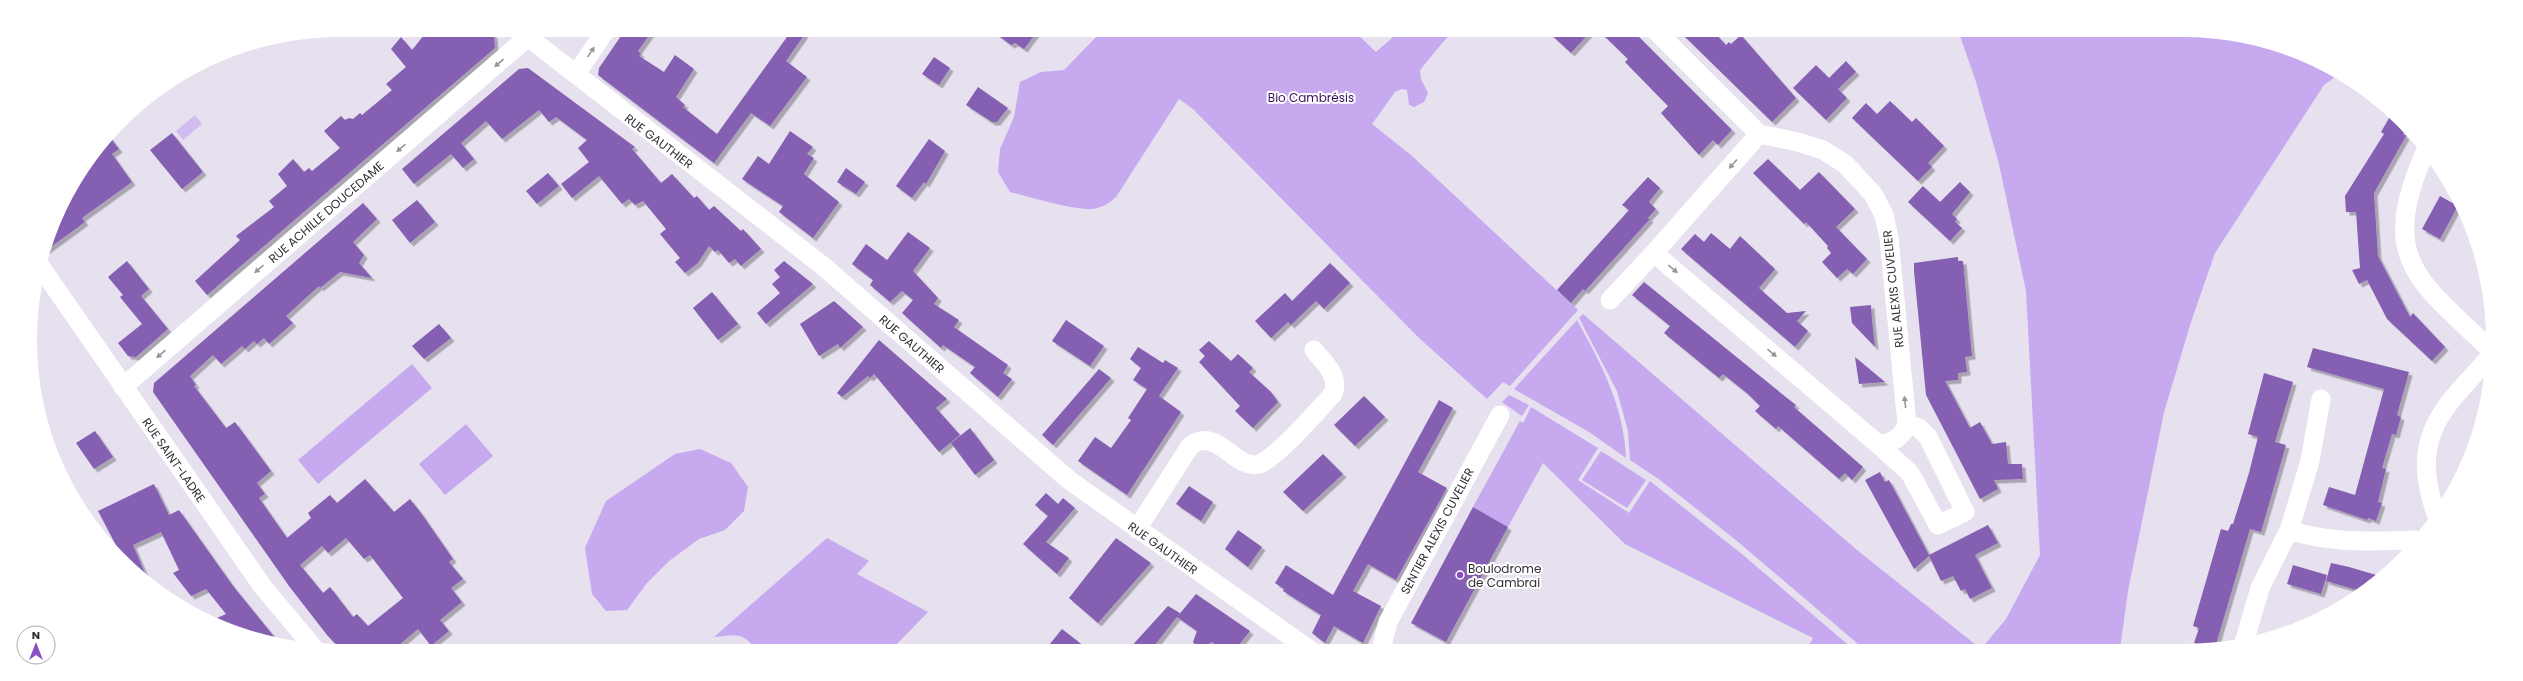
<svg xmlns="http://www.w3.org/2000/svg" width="2523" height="681" font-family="Poppins,sans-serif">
  <defs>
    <filter id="shadow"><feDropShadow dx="3.5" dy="3.5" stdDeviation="0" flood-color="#0004"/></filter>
  </defs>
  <rect width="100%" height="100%" fill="#e6e0ef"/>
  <path fill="#c6a9ef" d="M1103,30H1353L1376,52L1401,30H1453L1420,70L1421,79L1428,93L1424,102L1414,107L1409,105L1407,90L1402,89L1395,92L1372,124L1412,156L1578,310L1510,386L1503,382L1487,399L1419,338L1193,109L1179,99L1116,197C1109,203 1102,208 1092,209C1072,210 1030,197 1010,192L998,172L1000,149L1014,117L1020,82L1041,72L1064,70Z
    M1958,30H2182L2243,36L2301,54L2339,74L2324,85L2215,253L2191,322L2164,412L2128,591L2120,649H1864L1737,541L1660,480L1630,460L1628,431L1617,391L1579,318L1583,314L1857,550L1981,649L2006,619L2040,555L2026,291L1999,164L1976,82Z
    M1577,320C1601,364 1624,406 1626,458L1589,432L1514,389Z
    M412,364L432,388L318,484L298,460Z
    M1509,395L1529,405L1522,416L1502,402Z
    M1531,407L1598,448L1578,480L1629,513L1650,481L1743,555L1853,649H1807L1813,638L1625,544L1543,463L1508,527L1473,507L1520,421L1523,423Z
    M466,424L493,456L445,495L419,464Z
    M700,449L731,463L748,487L744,511L725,530L699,539L669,561L647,583L627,610L606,611L592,594L585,548L606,501L675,454Z
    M1601,451L1646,480L1627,508L1582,480Z
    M827,538L869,561L857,574L928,612L891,650H757C741,631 737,635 714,637Z"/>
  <path fill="#d1bcf2" d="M195,115L202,124L183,140L176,131Z"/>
  <path fill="#845fb2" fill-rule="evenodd" filter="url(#shadow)" d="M428,30H488L494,35L495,48L207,295L195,281L240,240L236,236L274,207L269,201L287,186L278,174L293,159L304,172L309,168L312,171L340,148L324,131L341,116L345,120L349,118L353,119L360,113L362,115L392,90L386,84L406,67L391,49L401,37L412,50Z
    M625,30H653L638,51L641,54L639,56L664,72L675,55L694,69L676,97L685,105L683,107L717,134L792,30H800L805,34L786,61L807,77L770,126L751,113L714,163L598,75L599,68Z
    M991,30H1042L1036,33L1024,49L1015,43L1011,45Z
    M1546,30H1592L1571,53Z
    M1598,30H1632L1732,130L1718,145L1713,140L1699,155L1661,113L1668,106L1625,62L1628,59Z
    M1678,30H1712L1726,45L1729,42L1731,44L1741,35L1796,98L1772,122Z
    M934,57L950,68L939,85L922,74Z
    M1846,61L1856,72L1838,89L1847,98L1826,120L1793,88L1816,65L1829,78Z
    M528,68L635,147L632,149L661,183L672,174L694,198L697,196L709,210L714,206L741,231L743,229L761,249L741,266L735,259L729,263L718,250L715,252L709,246L698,263L685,273L675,262L680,258L660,234L666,229L643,201L635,205L629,199L622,204L599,176L572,198L561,184L589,162L578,148L587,140L556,117L549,122L539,110L502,139L486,121L461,143L474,159L463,168L451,154L414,184L402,169L519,69Z
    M978,87L1008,108L997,122H992L966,105Z
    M1890,101L1912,122L1916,118L1944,146L1928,163L1932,167L1918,181L1852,118L1866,103L1877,114Z
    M2392,113L2407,127L2403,134L2406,136L2374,193L2378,256L2410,317L2413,313L2445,347L2432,361L2387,319L2367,280L2359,284L2352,270L2360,268L2356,212H2346L2345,196L2384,134L2381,132Z
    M790,131L813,147L807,154L814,158L804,174L839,202L813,238L779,212L783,206L742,179L758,156L769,164Z
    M172,133L203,172L182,189L150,150Z
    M109,136L119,149L112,154L132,182L82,218L85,222L44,252L62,203L94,151Z
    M929,139L945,151L926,184L924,182L912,198L896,186Z
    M1768,159L1800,190L1819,172L1855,209L1836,227L1867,259L1853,274L1847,269L1837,278L1822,262L1831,253L1827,248L1828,246L1806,222L1804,224L1753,173Z
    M846,168L865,182L856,194L837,182Z
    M548,173L559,186L537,204L526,191Z
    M1648,177L1660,188L1649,202L1656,209L1648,218L1650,219L1585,291L1583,289L1571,303L1557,290L1629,210L1622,205Z
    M1960,182L1970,192L1952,214L1957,219L1955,222L1962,228L1950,241L1908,202L1923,186L1940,202Z
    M2440,196L2458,206L2440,239L2422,229Z
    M417,200L435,222L410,243L392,220Z
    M363,203L377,219L353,242L364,255L359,263L372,278L340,272L320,288L319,286L286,316L293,323L269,344L264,338L257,344L254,341L245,349L242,346L221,364L213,355L190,376L196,385L194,386L226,428L235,422L271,471L257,483L265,494L259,498L287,538L311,518L308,513L330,495L337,503L365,479L394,512L410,499L421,513L453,559L449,562L463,579L451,588L462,602L440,620L449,631L431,646L418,629L392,651H342L327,635L289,586L153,392L154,383ZM346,538L364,559L370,555L403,598L368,626L357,614L353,617L330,587L323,593L300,565L322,546L328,553Z
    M908,232L930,248L913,271L938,298L934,304L959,320L954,327L1008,365L1003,373L1012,379L998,397L970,373L975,367L943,345L941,348L902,313L913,300L902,291L890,302L870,285L873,280L852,264L866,244L887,260Z
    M1711,233L1730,249L1740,236L1775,269L1759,288L1787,313L1806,311L1797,321L1808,331L1795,347L1681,249L1695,234L1704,242Z
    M1958,257V261H1963L1972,356L1965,357L1967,372L1958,373V380L1945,381L1970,428L1980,422L1992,444L2006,442L2008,464H2022L2023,479L1994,480L1998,489L1980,499L1926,395L1914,271V263Z
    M127,261L149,289L141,296L168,329L136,357L128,356L118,343L142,324L120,297L123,295L108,277Z
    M784,261L813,284L766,324L757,313L780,293L772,284L780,277L774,270Z
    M1330,263L1350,283L1324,309L1316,301L1291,325L1288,322L1271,338L1255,321L1285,293L1292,301Z
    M1644,282L1787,398L1796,405L1794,407L1863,467L1852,480L1845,473L1839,479L1778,426L1776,429L1755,411L1760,406L1748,394L1723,374L1719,378L1664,333L1670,326L1632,295Z
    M712,292L738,324L718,340L693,308Z
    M834,301L863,327L840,348L838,344L819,356L800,324Z
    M1871,305L1872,320L1875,347L1852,323L1850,307Z
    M1066,320L1104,346L1090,366L1052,341Z
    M439,324L451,338L424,359L412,346Z
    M879,340L947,399L936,408L960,435L939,452L874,374L870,378L868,376L842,397L837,393Z
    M1209,341L1231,361L1238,354L1253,368L1249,372L1271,392L1278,402L1253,428L1235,411L1240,406L1199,362L1205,356L1199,350Z
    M1138,347L1163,363L1165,360L1178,368L1159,396L1181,412L1127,495L1078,461L1095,437L1111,448L1131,420L1128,418L1147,389L1133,380L1141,368L1130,359Z
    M2313,348L2409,372L2397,415L2401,417L2396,435L2392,434L2382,468L2386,469L2378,502L2382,503L2376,521L2368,518L2367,520L2323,505L2329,487L2355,495L2384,389L2307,367Z
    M1855,357L1885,382L1859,384Z
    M1099,369L1111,378L1053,445L1042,435Z
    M2264,373L2293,382L2275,442L2286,445L2261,532L2250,529L2215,648H2211L2194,643L2199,628L2193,626L2221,529L2228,531L2231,524H2233L2249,473L2258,437L2248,434Z
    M1364,396L1385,417L1355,446L1334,425Z
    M1439,400L1453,408L1418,472L1447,488L1396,580L1368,564L1353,591L1381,606L1363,643L1334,626L1325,643L1312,633L1321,615L1283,591L1284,589L1275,583L1286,565L1333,595Z
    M970,428L994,460L975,475L951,443Z
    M95,431L113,457L94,469L76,443Z
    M1323,454L1343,474L1303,511L1283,492Z
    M1880,472L1885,482L1889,480L1929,555L1988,525L1998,543L1975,555L1992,588L1970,599L1965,589L1961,591L1953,576L1941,581L1929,556L1914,569L1865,480Z
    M154,484L169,515L179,510L233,586L281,645L221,627L217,618L226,614L206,589L191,596L173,573L179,570L161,532L133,545L148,580L120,553L98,511Z
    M1189,486L1213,502L1201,521L1176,504Z
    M1046,493L1058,504L1063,498L1075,508L1046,542L1069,558L1057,574L1023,544L1048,516L1035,505Z
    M1473,507L1508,527L1446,642L1411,623Z
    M1238,530L1262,547L1248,567L1225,549Z
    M1116,538L1151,563L1098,623L1069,598Z
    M2331,563L2349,567L2383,577L2360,591L2326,581Z
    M2293,565L2327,575L2321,594L2287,584Z
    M1196,594L1250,631L1235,650H1221L1212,642L1199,650L1193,642L1197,631L1177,617Z
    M1168,606L1180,613L1151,650H1128Z
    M1062,629L1089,650H1045Z"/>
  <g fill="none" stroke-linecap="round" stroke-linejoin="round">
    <path stroke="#fff" stroke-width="19" d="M519,30L823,266L1069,480L1310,650
      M1655,30L1759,134L1798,142L1823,150L1845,164L1873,194L1884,215L1889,238L1907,424C1902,438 1893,442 1879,445L1654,253L1759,134
      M576,74L606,30
      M2426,150C2377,260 2418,280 2492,351
      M40,266L263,587L314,648
      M1610,300L1654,253
      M123,387L528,37
      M1879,445L1910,473L1938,525L1965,512L1928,437L1919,428L1907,424
      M2436,514C2409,436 2442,409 2492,355
      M1137,529L1190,446C1217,425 1235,471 1259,464C1278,457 1317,411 1333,394C1340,376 1325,364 1314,350
      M2289,530C2331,544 2371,541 2415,540
      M2244,643L2260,588L2289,530L2294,514L2310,461L2321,399
      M1381,650L1388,622L1500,415"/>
  </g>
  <defs><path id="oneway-solid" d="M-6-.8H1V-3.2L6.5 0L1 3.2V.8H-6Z"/></defs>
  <g fill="#98969a">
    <use href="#oneway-solid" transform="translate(591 52) rotate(-56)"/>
    <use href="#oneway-solid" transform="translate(499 63) rotate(139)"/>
    <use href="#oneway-solid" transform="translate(401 148) rotate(139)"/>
    <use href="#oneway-solid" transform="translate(1733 164) rotate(131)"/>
    <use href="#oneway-solid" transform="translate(259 269) rotate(139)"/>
    <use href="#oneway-solid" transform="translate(1673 269) rotate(40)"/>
    <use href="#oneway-solid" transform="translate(1772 353) rotate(40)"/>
    <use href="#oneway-solid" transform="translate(161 354) rotate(139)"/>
    <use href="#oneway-solid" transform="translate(1905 402) rotate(-96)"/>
  </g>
  <circle fill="#884fc6" stroke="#fff" stroke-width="1.5" cx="1460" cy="575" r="4"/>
  <g text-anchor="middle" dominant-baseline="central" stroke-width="4" stroke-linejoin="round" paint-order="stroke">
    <g font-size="12" fill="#3a125f" stroke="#fff">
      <text x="1311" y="97">Bio Cambrésis</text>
    </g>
    <g font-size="12" fill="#302e34" stroke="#fff">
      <text transform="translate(659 141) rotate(37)">RUE GAUTHIER</text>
      <text transform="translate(326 212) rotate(-41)">RUE ACHILLE DOUCEDAME</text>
      <text transform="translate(1893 289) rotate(-96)">RUE ALEXIS CUVELIER</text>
      <text transform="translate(912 344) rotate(41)">RUE GAUTHIER</text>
      <text transform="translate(174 460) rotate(55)">RUE SAINT-LADRE</text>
      <text transform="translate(1437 531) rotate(-62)">SENTIER ALEXIS CUVELIER</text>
      <text transform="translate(1163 548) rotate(35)">RUE GAUTHIER</text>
    </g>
    <g font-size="12" fill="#302e34" stroke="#fff" text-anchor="start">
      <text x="1468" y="568">Boulodrome<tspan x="1468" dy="14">de Cambrai</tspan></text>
    </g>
  </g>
  <path d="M0 0H2523V681H0ZM340 37H2183A303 303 0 0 1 2486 340V341A303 303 0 0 1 2183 644H340A303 303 0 0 1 37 341V340A303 303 0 0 1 340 37Z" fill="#fff" fill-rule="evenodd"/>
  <g transform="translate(36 645)"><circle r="19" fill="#ffffff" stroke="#acabae"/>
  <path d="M0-3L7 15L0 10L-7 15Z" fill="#884fc6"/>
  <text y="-6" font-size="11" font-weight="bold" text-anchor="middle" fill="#302e34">N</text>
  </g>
</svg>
